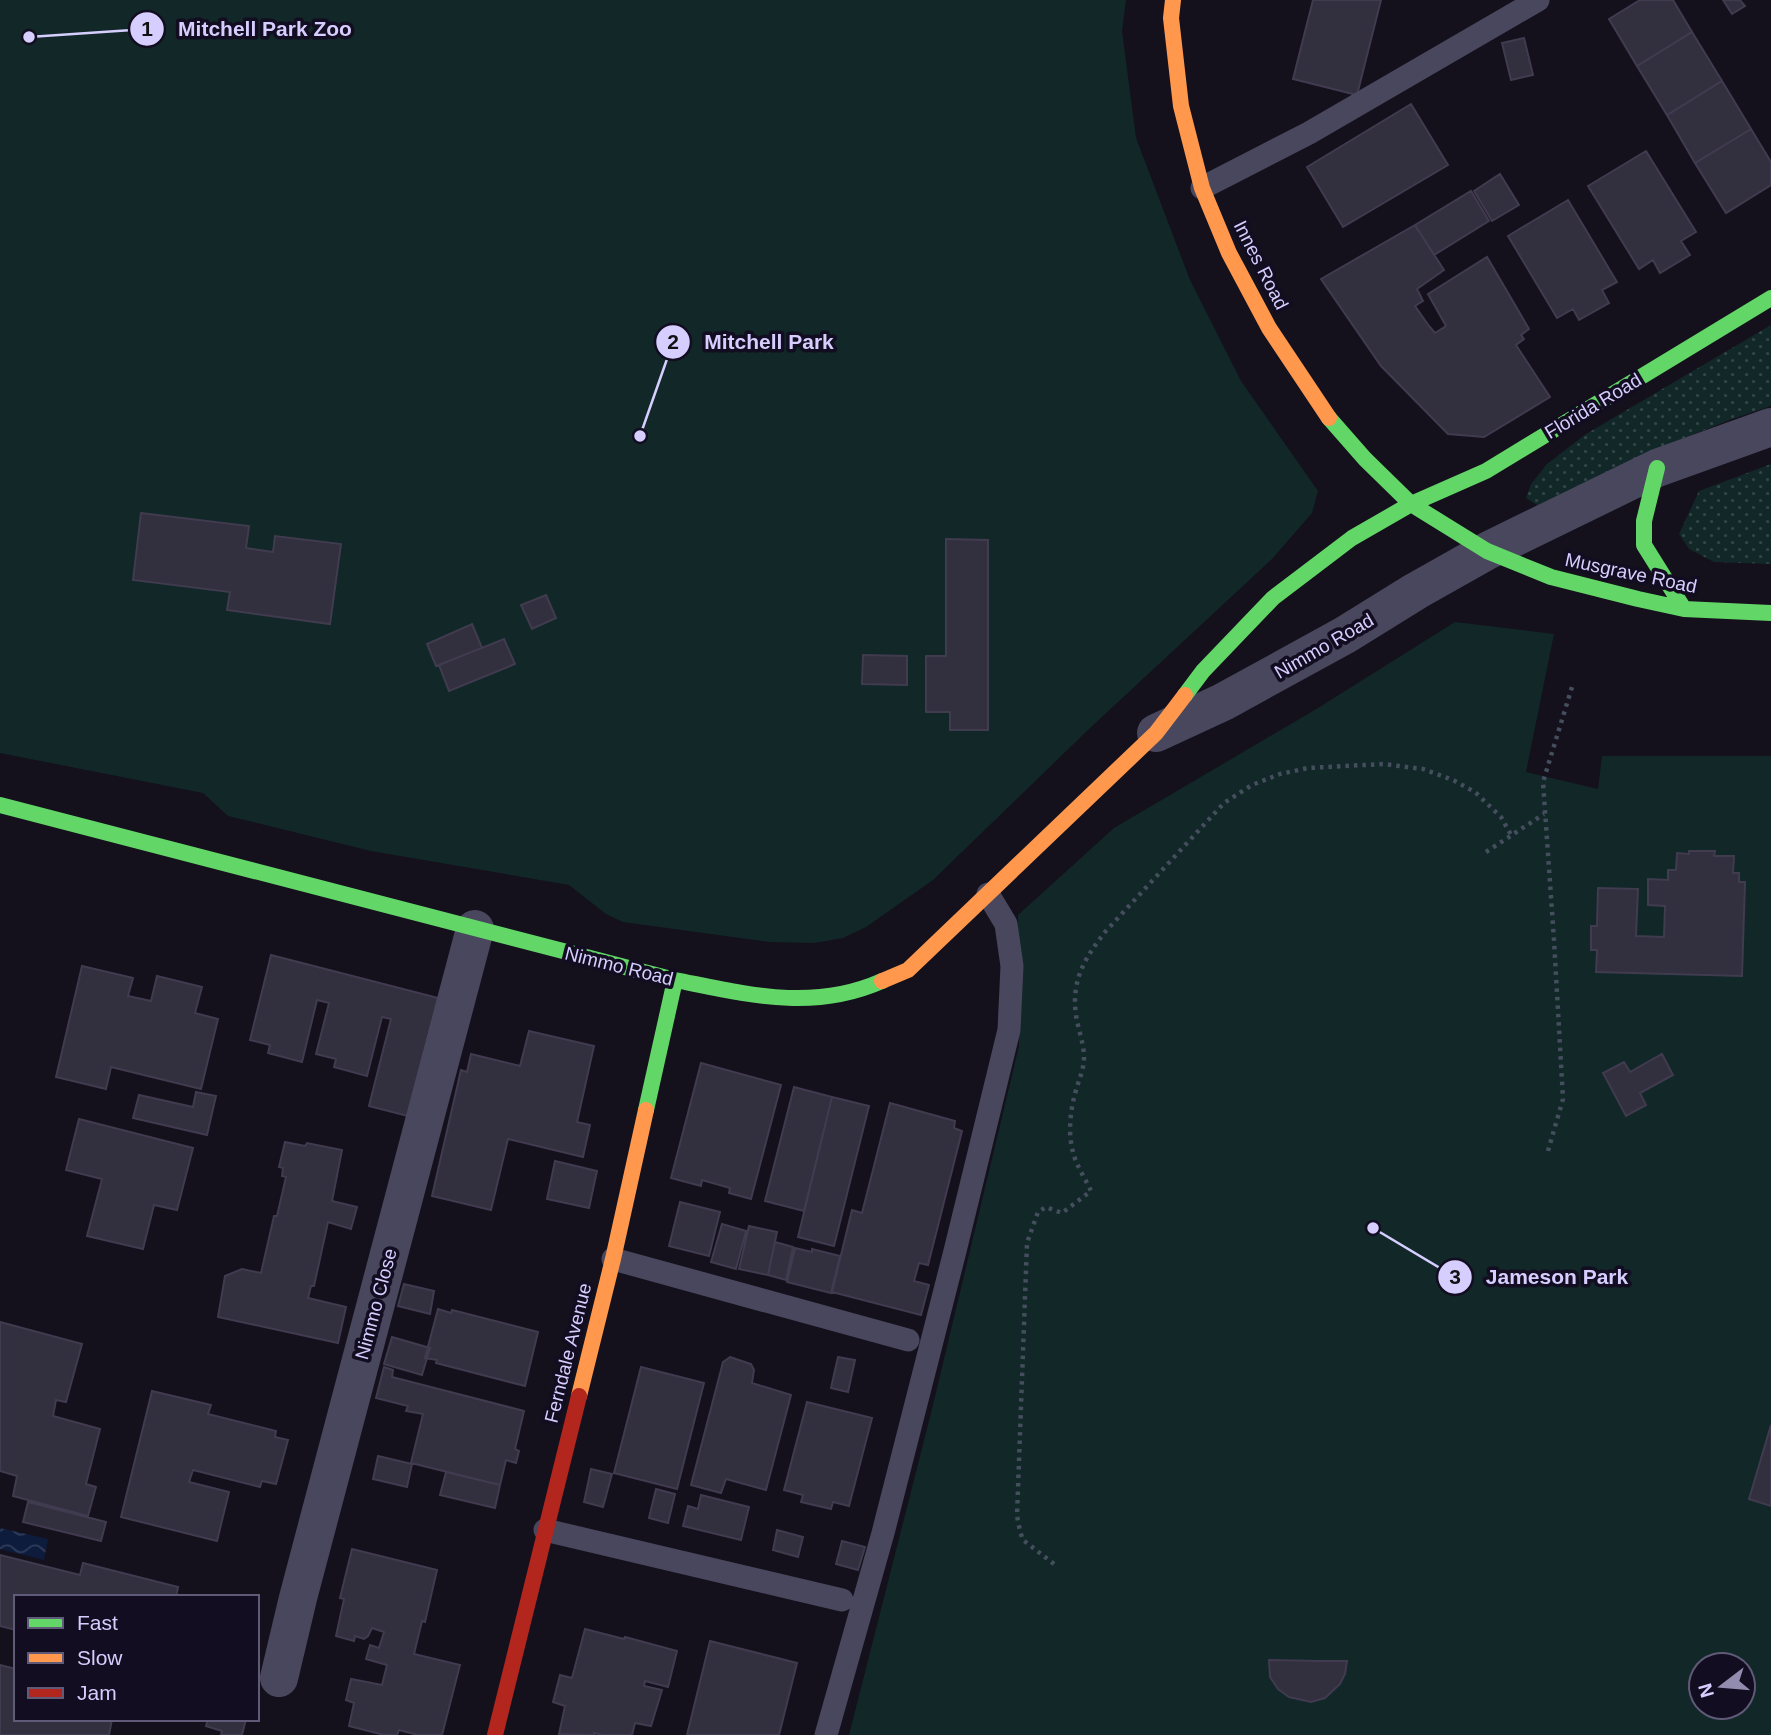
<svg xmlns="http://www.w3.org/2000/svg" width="1771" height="1735" font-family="Arial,sans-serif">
  <defs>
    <pattern id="grass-dots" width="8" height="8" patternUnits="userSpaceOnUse" patternTransform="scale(1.75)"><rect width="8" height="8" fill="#112728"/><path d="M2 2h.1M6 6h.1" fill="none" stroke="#334548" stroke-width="1.8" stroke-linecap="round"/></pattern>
    <pattern id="water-waves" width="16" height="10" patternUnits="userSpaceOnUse" patternTransform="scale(1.75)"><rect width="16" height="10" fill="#0d1c3d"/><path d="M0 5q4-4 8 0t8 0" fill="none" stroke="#303c5a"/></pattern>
  </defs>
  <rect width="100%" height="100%" fill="#14111c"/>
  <path fill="url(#grass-dots)" d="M1771,325V406L1732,419L1647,453L1543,509L1526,498L1531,484L1547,464L1586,434Z
    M1771,464V564L1714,562L1689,549L1679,534L1699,491Z"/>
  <path fill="#112728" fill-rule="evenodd" d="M0,0H1126L1122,31L1136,138L1190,280L1241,381L1318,491L1312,513L1272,559L1089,729L933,880L866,927L843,938L815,943L770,942L623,922L606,914L569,885L371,851L228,816L203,793L0,753Z
    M1455,622L1554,634L1526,772L1598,789L1602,756H1771V1735H849L932,1409L1019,1046L1018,915L1114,828L1318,708ZM1701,1665H1743V1707H1701Z"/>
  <path fill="url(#water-waves)" d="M0,1528L48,1539L44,1560L0,1549Z"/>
  <path fill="#322f3e" stroke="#413b50" stroke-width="2" d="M1313,0H1381L1357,95L1293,79Z
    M1640,0H1673L1692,32L1637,66L1609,19Z
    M1723,0H1740L1745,6L1732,14Z
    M1692,32L1722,81L1667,115L1637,66Z
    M1524,38L1533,75L1511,80L1502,43Z
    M1722,81L1751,129L1695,163L1667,115Z
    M1411,104L1448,165L1343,227L1307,167Z
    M1751,129L1771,162V185L1726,213L1695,163Z
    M1646,151L1696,232L1681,241L1690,255L1660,273L1653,260L1639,269L1588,186Z
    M1500,174L1519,205L1492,221L1474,191Z
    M1471,191L1489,221L1434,255L1415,225Z
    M1568,200L1617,282L1602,290L1609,303L1579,320L1573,309L1557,318L1508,236Z
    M1415,225L1444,270L1417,289L1423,301L1415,306L1429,326L1435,333L1446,326L1428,294L1487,257L1529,329L1521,335L1524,339L1516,345L1550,397L1484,437L1448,434L1381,366L1321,279Z
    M141,513L249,526L246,548L273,552L275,536L341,544L330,624L227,610L230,592L133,580Z
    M946,539L988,540V730H950V712H926V656H946Z
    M546,595L556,618L532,629L521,605Z
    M472,624L482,648L436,666L427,644Z
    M504,639L515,664L449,691L439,665Z
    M863,655L907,656V685L862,684Z
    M1689,851H1715L1714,856H1734L1733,873H1739V882H1745L1742,976L1596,972L1597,950H1591V926H1597L1598,888L1638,889L1636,936L1664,937L1665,906L1648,905V879L1668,880V870H1676L1677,853L1689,854Z
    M271,955L438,998L408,1116L369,1106L391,1019L382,1017L367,1076L334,1067L336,1059L316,1054L329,1003L317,1000L302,1062L268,1053L270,1045L250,1040Z
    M82,966L133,978L128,996L151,1001L157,976L202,987L195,1013L218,1019L201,1089L111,1067L106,1089L56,1077Z
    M529,1031L594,1046L577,1122L590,1125L583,1157L508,1139L491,1210L432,1196L461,1070L467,1072L471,1054L520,1066Z
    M1662,1054L1673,1075L1640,1093L1646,1105L1626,1116L1603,1073L1624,1062L1630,1072Z
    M701,1063L781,1085L751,1199L729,1193L730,1188L702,1180L701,1186L671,1178Z
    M794,1087L832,1097L804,1211L765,1201Z
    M196,1092L216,1096L207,1135L133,1118L139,1095L193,1107Z
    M832,1097L869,1106L834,1246L798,1237Z
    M890,1103L955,1121L954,1128L962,1131L928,1265L919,1263L914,1281L929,1285L921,1315L832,1292L852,1210L862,1213Z
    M79,1119L193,1148L177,1210L154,1205L143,1249L87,1236L102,1179L66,1170Z
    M285,1142L305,1146L307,1143L342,1150L332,1201L357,1207L351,1229L328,1222L314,1286H311L308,1298L346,1307L338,1343L218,1317L225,1276L242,1269L261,1273L274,1216H277L286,1177L282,1176L283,1168L279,1167Z
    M555,1161L597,1171L589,1208L547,1199Z
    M680,1202L720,1212L709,1256L669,1246Z
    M722,1224L746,1231L736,1269L711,1262Z
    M749,1226L777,1232L768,1275L739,1269Z
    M775,1242L793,1247L786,1280L768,1275Z
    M795,1248L812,1252V1249L840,1256L831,1293L787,1282Z
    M404,1284L434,1291L430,1314L398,1306Z
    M438,1309L451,1313L452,1310L538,1332L525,1386L436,1363L437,1360L425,1358Z
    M0,1322L82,1344L66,1402L56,1400L53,1416L100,1429L86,1484L96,1487L88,1516L13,1496L17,1476L0,1471Z
    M392,1337L430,1348L422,1375L384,1364Z
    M730,1357L751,1364L754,1370L752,1383L791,1395L766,1490L726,1479L721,1493L691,1485L723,1362Z
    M838,1357L855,1360L848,1392L831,1388Z
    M384,1367L393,1370L392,1377L524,1411L515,1449L519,1451L516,1463L506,1460L500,1485L411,1463L423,1414L406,1411L408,1406L376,1398Z
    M641,1367L704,1383L677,1489L614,1473Z
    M152,1391L211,1405L208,1414L276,1431L275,1437L288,1440L276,1484L262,1481L260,1487L193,1470L189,1482L229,1492L217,1541L121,1517Z
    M807,1402L872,1418L849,1506L833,1502L831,1509L801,1502L803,1495L784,1490Z
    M1771,1425V1506L1749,1499Z
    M378,1456L412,1464L407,1487L373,1479Z
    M591,1469L612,1474L603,1507L584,1502Z
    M446,1472L500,1485L495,1508L440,1495Z
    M656,1489L675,1494L668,1523L649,1518Z
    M701,1495L749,1507L741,1540L683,1526L688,1506L698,1509Z
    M28,1502L106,1522L101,1541L23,1522Z
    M777,1530L803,1537L798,1557L773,1550Z
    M842,1541L865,1547L858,1570L836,1564Z
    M352,1549L437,1570L425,1622L422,1621L414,1654L460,1665L442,1735H418L399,1730L397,1735H384L349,1726L354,1703L346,1700L351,1679L382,1685L387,1665L366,1659L370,1645L379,1648L384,1632L372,1628L368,1636L364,1639L355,1636L354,1641L336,1636L344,1599L340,1598Z
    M0,1555L80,1575L83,1563L178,1587L176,1597H16V1630L0,1626Z
    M585,1629L624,1639L625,1637L677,1651L668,1687L645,1681L644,1686L662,1690L651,1726L635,1723L632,1735H603L594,1733V1735L559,1734L565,1706L553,1702L560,1675L572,1678Z
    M710,1641L797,1663L779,1735H687Z
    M1269,1660L1320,1661H1347L1345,1674L1340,1684L1325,1698L1311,1702L1289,1697L1278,1689L1270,1677Z
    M0,1665L16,1669V1719H112L109,1735H0Z
    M208,1719H246L242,1735H221L222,1731L206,1726Z"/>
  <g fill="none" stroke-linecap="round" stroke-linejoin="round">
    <path stroke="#444e5c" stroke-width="4.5" stroke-dasharray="3.5 5" stroke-linecap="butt" d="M1486,852L1544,814
      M1548,1151L1563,1099L1554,940L1543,782L1572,687
      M1054,1564L1023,1540L1020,1531L1017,1516L1027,1243L1038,1212L1046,1207L1062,1213L1091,1191C1085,1178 1076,1165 1073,1152C1068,1134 1070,1112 1075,1094C1078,1081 1084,1071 1084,1057C1084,1044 1078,1029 1076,1015C1071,980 1085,958 1105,932L1224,803L1252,785L1280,774L1308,768L1383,764L1423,769L1453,780L1475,792L1501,817L1511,835"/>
    <path stroke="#49475d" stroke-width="23" d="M1202,188L1309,133L1538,0
      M613,1259L908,1340
      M545,1530L842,1600
      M826,1735L883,1533L955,1251L1009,1030L1012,966L1006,924L988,894"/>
    <path stroke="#49475d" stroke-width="38" d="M1156,733L1223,702L1345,635L1416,591L1487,551L1657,468L1771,427
      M279,1678L298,1598L475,929"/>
    <path stroke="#63d668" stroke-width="16" d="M1329,418L1365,459L1411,504L1487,551L1551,577L1638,599L1684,609L1771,613
      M1657,468L1644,521V545L1684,609
      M1185,695L1203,671L1273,598L1352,538L1411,504L1486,471L1771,298
      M0,805L675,980C746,994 812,1012 882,981
      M646,1110L675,980"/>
    <path stroke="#ff974d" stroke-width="16" d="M1173,0L1171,18L1181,106L1202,188L1229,253L1269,328L1329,418
      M882,981L908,970L1156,733L1185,695
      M579,1396L613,1259L646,1110"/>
    <path stroke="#b3261e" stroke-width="16" d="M495,1735L579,1396"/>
  </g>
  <g text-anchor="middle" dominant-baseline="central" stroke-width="7" stroke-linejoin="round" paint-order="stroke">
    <g font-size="19" fill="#d6cefe" stroke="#120d20">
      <text transform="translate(1261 265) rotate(63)">Innes Road</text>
      <text transform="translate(1593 406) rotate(-31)">Florida Road</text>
      <text transform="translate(1631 573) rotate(12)">Musgrave Road</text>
      <text transform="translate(1324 646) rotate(-30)">Nimmo Road</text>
      <text transform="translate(619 966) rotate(14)">Nimmo Road</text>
      <text transform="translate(376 1304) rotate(-75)">Nimmo Close</text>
      <text transform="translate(568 1353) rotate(-76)">Ferndale Avenue</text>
    </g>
  </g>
  <path fill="none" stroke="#d6cefe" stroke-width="2.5" d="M29 37L147 29M640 436L673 342M1373 1228L1455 1277"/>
  <g fill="#d6cefe" stroke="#120d20" stroke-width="2.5">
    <circle cx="29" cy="37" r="7"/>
    <circle cx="640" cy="436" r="7"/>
    <circle cx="1373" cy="1228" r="7"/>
    <circle cx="147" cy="29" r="18"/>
    <circle cx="673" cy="342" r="18"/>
    <circle cx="1455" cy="1277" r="18"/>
  </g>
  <g font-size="21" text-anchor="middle" font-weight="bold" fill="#111">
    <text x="147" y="36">1</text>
    <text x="673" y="349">2</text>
    <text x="1455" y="1284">3</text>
  </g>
  <g font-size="21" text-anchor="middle" font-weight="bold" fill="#d6cefe" stroke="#120d20" stroke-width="7" stroke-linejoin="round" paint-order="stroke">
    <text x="265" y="36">Mitchell Park Zoo</text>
    <text x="769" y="349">Mitchell Park</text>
    <text x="1557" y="1284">Jameson Park</text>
  </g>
  <rect x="14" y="1595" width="245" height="126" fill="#120d20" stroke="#605a79" stroke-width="2"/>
  <rect x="28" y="1618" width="35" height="10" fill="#63d668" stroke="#605a79" stroke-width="2"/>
  <text x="77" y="1630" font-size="21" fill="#d6cefe">Fast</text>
  <rect x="28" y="1653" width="35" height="10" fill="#ff974d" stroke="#605a79" stroke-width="2"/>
  <text x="77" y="1665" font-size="21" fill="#d6cefe">Slow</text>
  <rect x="28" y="1688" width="35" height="10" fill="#b3261e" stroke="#605a79" stroke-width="2"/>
  <text x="77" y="1700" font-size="21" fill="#d6cefe">Jam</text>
  <g transform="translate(1722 1686) rotate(254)"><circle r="33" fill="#120d20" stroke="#605a79" stroke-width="2"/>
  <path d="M0-5L12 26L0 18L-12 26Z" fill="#928caf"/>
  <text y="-10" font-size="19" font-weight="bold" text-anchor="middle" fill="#d6cefe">N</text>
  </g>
</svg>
